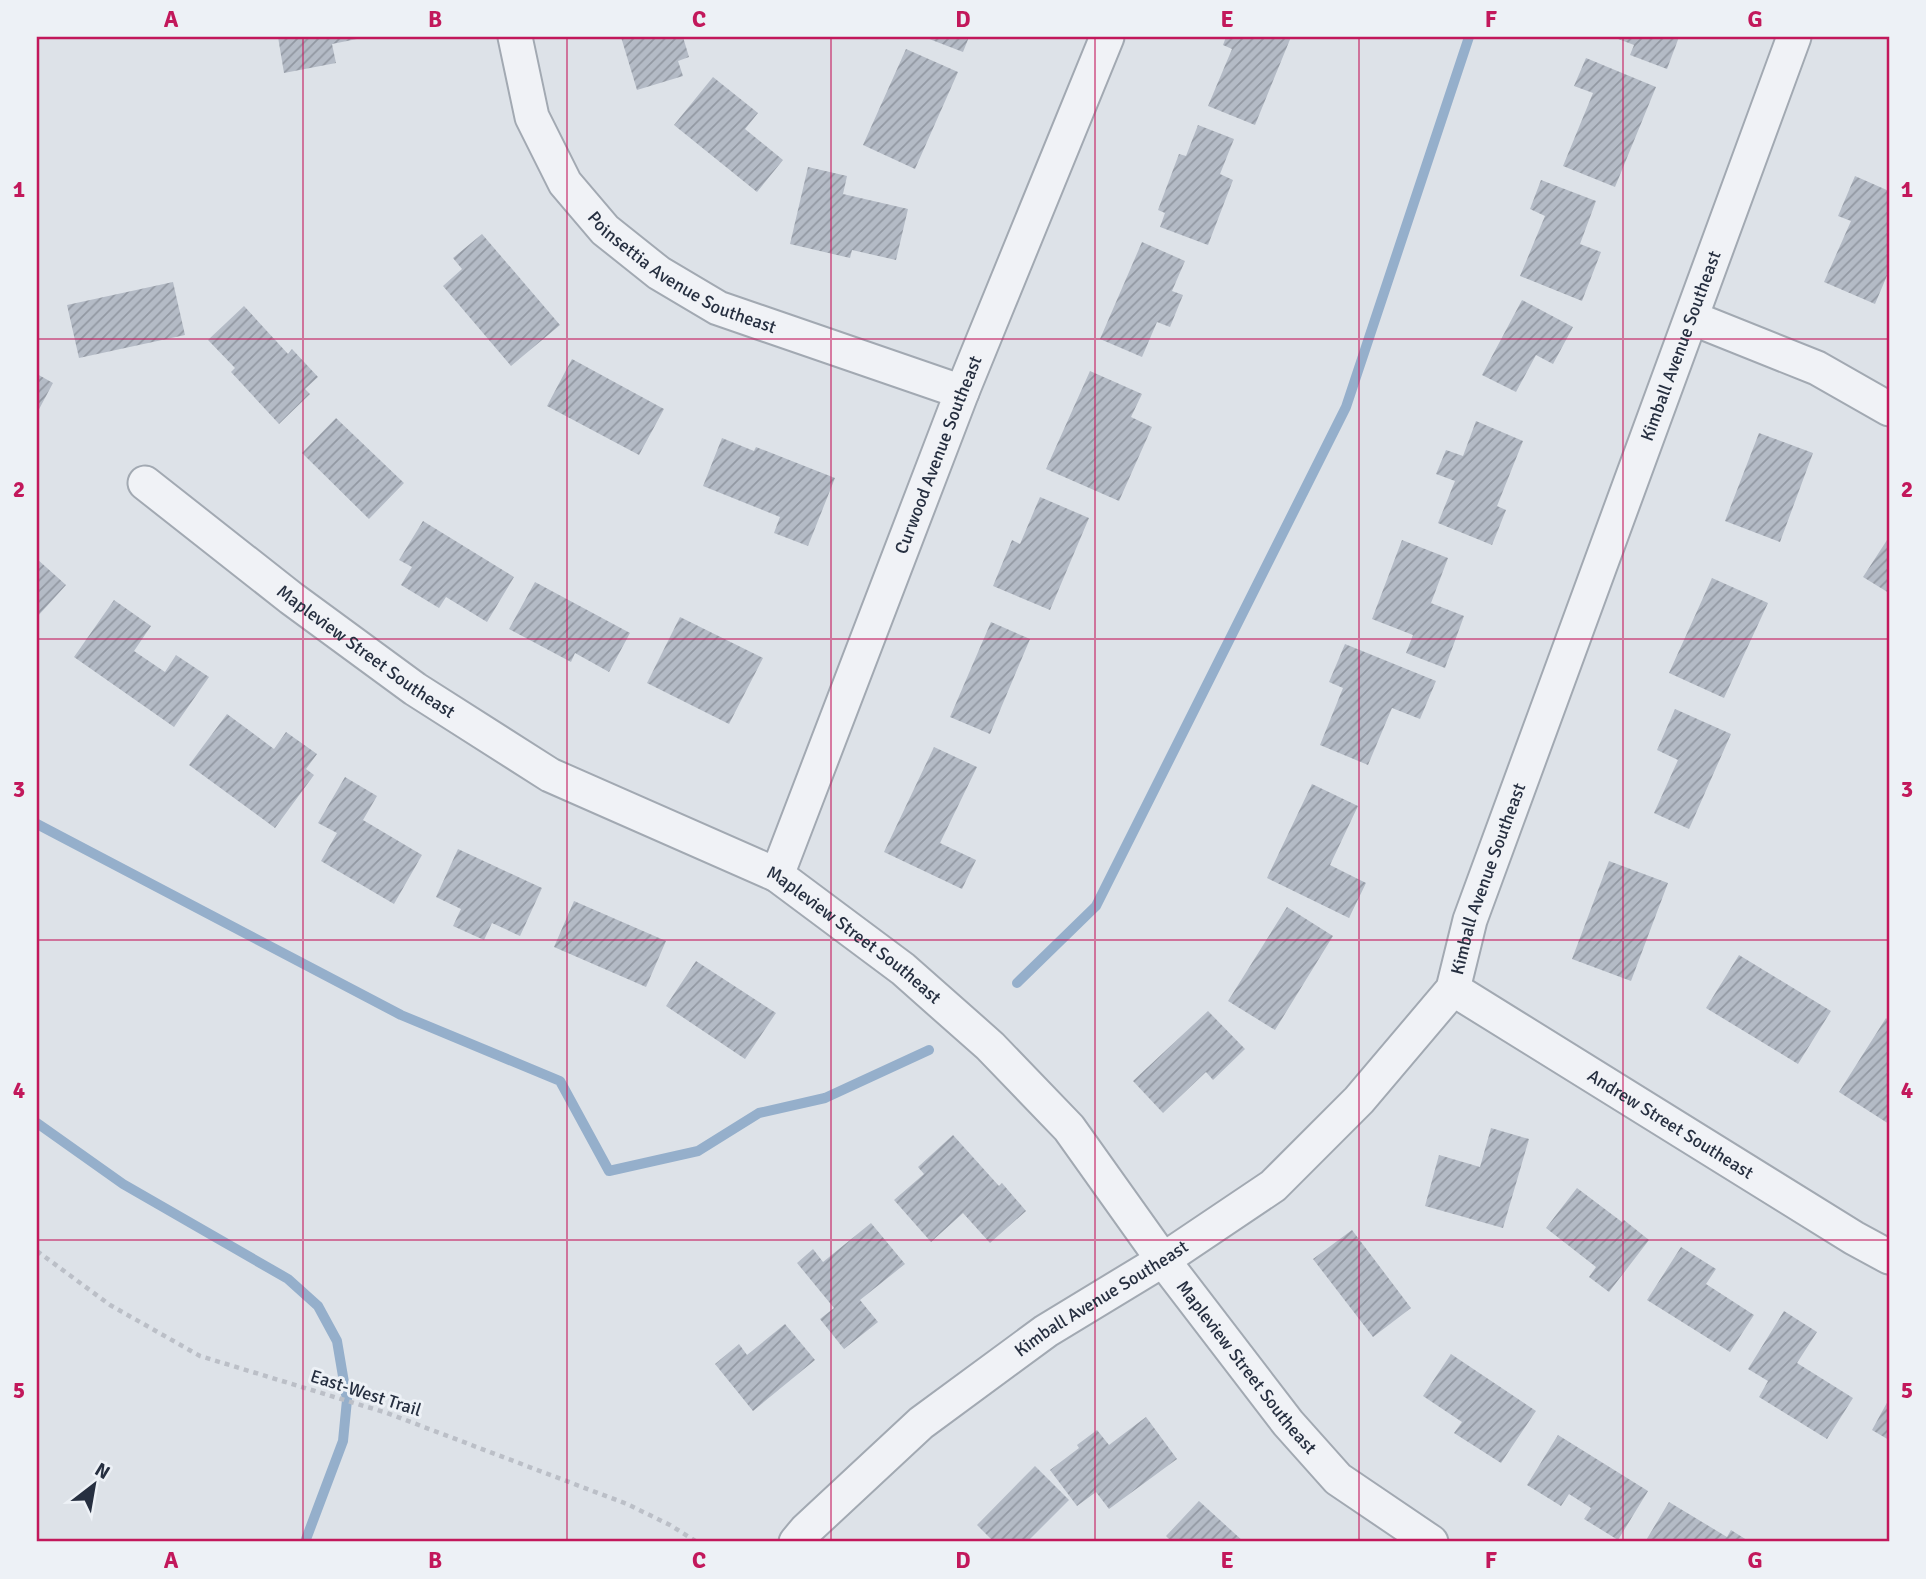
<svg xmlns="http://www.w3.org/2000/svg" width="1926" height="1579" font-family="Signika,sans-serif">
  <defs>
    <pattern id="building-hatch" width="6" height="6" patternUnits="userSpaceOnUse" patternTransform="scale(1.75)"><rect width="6" height="6" fill="#b4bbc6"/><path d="M-1 1l2-2M0 6l6-6M5 7l2-2" fill="none" stroke="#9298a2"/></pattern>
  </defs>
  <rect width="100%" height="100%" fill="#dde2e8"/>
  <g fill="none" stroke-linecap="round" stroke-linejoin="round">
    <path stroke="#95afcb" stroke-width="10" d="M37,824L401,1015L560,1081L609,1171L698,1151L759,1113L825,1098L929,1050
      M1017,983L1096,906L1346,407L1469,37
      M37,1123L123,1184L288,1279L318,1306L337,1341L347,1400L343,1441L305,1542"/>
  </g>
  <path fill="url(#building-hatch)" d="M278,37H362V38L332,44L336,63L284,73Z
    M621,37H683L689,57L678,61L683,76L637,90Z
    M924,37H969L963,52Z
    M1226,37H1291L1255,125L1208,106L1232,49L1223,45Z
    M1613,37H1679L1667,69L1630,55L1634,45Z
    M906,49L958,72L915,169L863,145Z
    M1586,58L1656,87L1615,187L1563,166L1593,93L1574,86Z
    M713,77L758,113L745,129L783,160L757,192L674,125Z
    M1198,125L1234,139L1220,174L1233,180L1208,245L1160,227L1165,213L1158,210L1179,154L1186,156Z
    M808,167L847,176L843,194L908,209L896,260L852,250L850,258L790,244Z
    M1855,176L1889,191V271L1875,304L1824,282L1851,221L1838,216Z
    M1541,180L1596,201L1580,244L1601,252L1582,301L1520,276L1545,216L1530,209Z
    M482,234L560,325L511,366L443,286L462,269L453,258Z
    M1142,242L1185,261L1172,291L1183,295L1170,327L1157,322L1142,357L1100,339Z
    M173,282L185,335L79,358L67,305Z
    M1522,300L1573,327L1553,364L1536,355L1516,392L1482,375Z
    M244,306L288,354L292,349L318,377L305,389L310,394L279,424L231,372L235,368L208,340Z
    M572,359L664,409L639,455L547,406Z
    M1090,371L1142,394L1131,417L1152,427L1119,501L1046,469Z
    M37,374L53,383L37,413Z
    M336,418L404,483L369,519L302,453Z
    M1476,421L1523,441L1497,506L1506,510L1492,545L1438,523L1455,481L1436,474L1446,450L1463,456Z
    M1759,433L1813,453L1780,542L1725,521Z
    M722,438L754,451L756,447L835,478L808,546L774,533L780,517L703,486Z
    M1040,497L1089,518L1050,610L993,586L1012,540L1020,544Z
    M423,521L514,577L487,622L446,597L439,608L401,585L412,567L399,560Z
    M1889,537V593L1863,577Z
    M1402,540L1448,558L1431,603L1464,616L1445,668L1406,653L1413,635L1372,619Z
    M37,559L66,585L37,617Z
    M1712,578L1768,603L1724,698L1669,673Z
    M535,582L630,633L609,672L575,653L571,662L509,629Z
    M114,600L151,626L134,651L165,672L176,655L209,677L174,727L74,657Z
    M680,617L763,658L729,724L647,683Z
    M991,622L1030,639L990,734L950,717Z
    M1345,644L1436,681L1420,719L1392,708L1368,765L1320,745L1343,688L1329,682Z
    M1675,709L1731,734L1689,829L1654,813L1678,760L1657,750Z
    M227,714L274,749L286,732L317,754L306,769L314,775L275,828L189,765Z
    M934,747L977,767L940,843L976,860L962,889L884,852Z
    M345,777L377,796L363,820L422,855L394,904L321,861L337,833L318,823Z
    M1312,784L1358,806L1330,865L1366,883L1349,918L1267,878Z
    M458,849L542,888L520,936L492,923L484,940L453,926L461,909L436,897Z
    M1609,861L1668,883L1631,981L1572,959Z
    M574,901L666,941L646,987L554,947Z
    M1287,907L1333,936L1275,1030L1228,1001Z
    M1739,955L1831,1011L1798,1064L1706,1008Z
    M696,961L776,1013L745,1059L666,1006Z
    M1208,1011L1245,1049L1213,1080L1206,1072L1163,1113L1133,1081Z
    M1886,1018L1889,1021V1124L1839,1092Z
    M1491,1128L1529,1139L1503,1228L1425,1206L1439,1155L1480,1167Z
    M953,1135L999,1186L1002,1183L1026,1211L990,1243L963,1213L931,1242L894,1200L924,1174L918,1167Z
    M1577,1188L1622,1222L1624,1220L1649,1240L1609,1292L1589,1277L1596,1267L1546,1228Z
    M871,1223L905,1264L860,1300L878,1322L844,1349L820,1319L834,1308L797,1263L813,1249L823,1262Z
    M1352,1230L1411,1308L1373,1337L1313,1259Z
    M1681,1247L1716,1269L1706,1284L1754,1315L1730,1352L1647,1300Z
    M1784,1311L1817,1332L1797,1363L1853,1398L1827,1439L1759,1397L1768,1381L1748,1369Z
    M785,1324L815,1360L753,1411L715,1364L739,1344L747,1355Z
    M1451,1354L1536,1411L1501,1463L1454,1433L1462,1422L1423,1396Z
    M1889,1399V1440L1872,1430Z
    M1146,1417L1177,1459L1109,1509L1096,1492L1077,1506L1050,1470L1079,1448L1077,1445L1097,1430L1109,1445Z
    M1558,1435L1648,1491L1618,1540L1584,1519L1591,1508L1569,1494L1561,1506L1527,1485Z
    M1035,1466L1069,1500L1027,1542H994L977,1525Z
    M1199,1501L1244,1542H1172L1166,1536Z
    M1669,1502L1727,1537L1731,1530L1750,1542H1645Z"/>
  <g fill="none" stroke-linecap="round" stroke-linejoin="round">
    <g stroke="#a2a9b2" stroke-width="37">
      <g id="minor">
        <path id="s1" d="M515,37L532,117L565,183L605,230L659,273L718,308L962,392"/>
        <path d="M1692,318L1817,368L1889,409"/>
        <path id="s2" d="M145,483L291,598L415,689L550,775L777,875L903,969L990,1046L1069,1128L1163,1260L1288,1423L1338,1479L1431,1542"/>
        <path id="s3" d="M777,875L962,392L1107,37"/>
        <path id="s4" d="M1453,989L1854,1238L1889,1257"/>
        <path id="s5" d="M796,1542L806,1530L921,1423L1046,1331L1163,1260L1273,1186L1359,1100L1453,989L1470,920L1794,37"/>
      </g>
    </g>
    <path stroke="#bbbfc7" stroke-width="4.5" stroke-dasharray="5 5" stroke-linecap="butt" d="M37,1251L110,1305L200,1356L387,1413L627,1504L670,1525L697,1542"/>
    <use href="#minor" stroke="#f0f2f6" stroke-width="33"/>
  </g>
  <path fill="none" stroke="#c2185b" stroke-width="2" stroke-opacity="0.55" d="M303,37V1542M567,37V1542M831,37V1542M1095,37V1542M1359,37V1542M1623,37V1542M37,339H1889M37,639H1889M37,940H1889M37,1240H1889"/>
  <g text-anchor="middle" dominant-baseline="central" stroke-width="6" stroke-linejoin="round" paint-order="stroke">
    <g font-size="18" fill="#262f40" stroke="#edf1f6">
      <text stroke="none"><textPath href="#s1" startOffset="306">Poinsettia Avenue Southeast</textPath></text>
      <text stroke="none"><textPath href="#s5" startOffset="1547">Kimball Avenue Southeast</textPath></text>
      <text stroke="none"><textPath href="#s3" startOffset="450">Curwood Avenue Southeast</textPath></text>
      <text stroke="none"><textPath href="#s2" startOffset="278">Mapleview Street Southeast</textPath></text>
      <text stroke="none"><textPath href="#s5" startOffset="980">Kimball Avenue Southeast</textPath></text>
      <text stroke="none"><textPath href="#s2" startOffset="845">Mapleview Street Southeast</textPath></text>
      <text stroke="none"><textPath href="#s4" startOffset="256">Andrew Street Southeast</textPath></text>
      <text stroke="none"><textPath href="#s5" startOffset="392">Kimball Avenue Southeast</textPath></text>
      <text stroke="none"><textPath href="#s2" startOffset="1433">Mapleview Street Southeast</textPath></text>
      <text transform="translate(366 1393) rotate(18)">East-West Trail</text>
    </g>
  </g>
  <rect width="1926" height="1579" fill="none" stroke="#edf1f6" stroke-width="77"/>
  <g transform="translate(94 1485) rotate(31)" stroke="#edf1f6" stroke-width="5" paint-order="stroke">
  <path d="M0-5L12 26L0 18L-12 26Z" fill="#262f40"/>
  <text y="-10" font-size="19" font-weight="bold" text-anchor="middle" fill="#262f40">N</text>
  </g>
  <rect x="38" y="38" width="1850" height="1502" fill="none" stroke="#c2185b" stroke-width="2.5"/>
  <g font-size="23" text-anchor="middle" font-weight="bold" fill="#c2185b">
    <text x="171" y="27">A</text>
    <text x="435" y="27">B</text>
    <text x="699" y="27">C</text>
    <text x="963" y="27">D</text>
    <text x="1227" y="27">E</text>
    <text x="1491" y="27">F</text>
    <text x="1755" y="27">G</text>
    <text x="19" y="197">1</text>
    <text x="1907" y="197">1</text>
    <text x="19" y="497">2</text>
    <text x="1907" y="497">2</text>
    <text x="19" y="797">3</text>
    <text x="1907" y="797">3</text>
    <text x="19" y="1098">4</text>
    <text x="1907" y="1098">4</text>
    <text x="19" y="1398">5</text>
    <text x="1907" y="1398">5</text>
    <text x="171" y="1568">A</text>
    <text x="435" y="1568">B</text>
    <text x="699" y="1568">C</text>
    <text x="963" y="1568">D</text>
    <text x="1227" y="1568">E</text>
    <text x="1491" y="1568">F</text>
    <text x="1755" y="1568">G</text>
  </g>
</svg>
